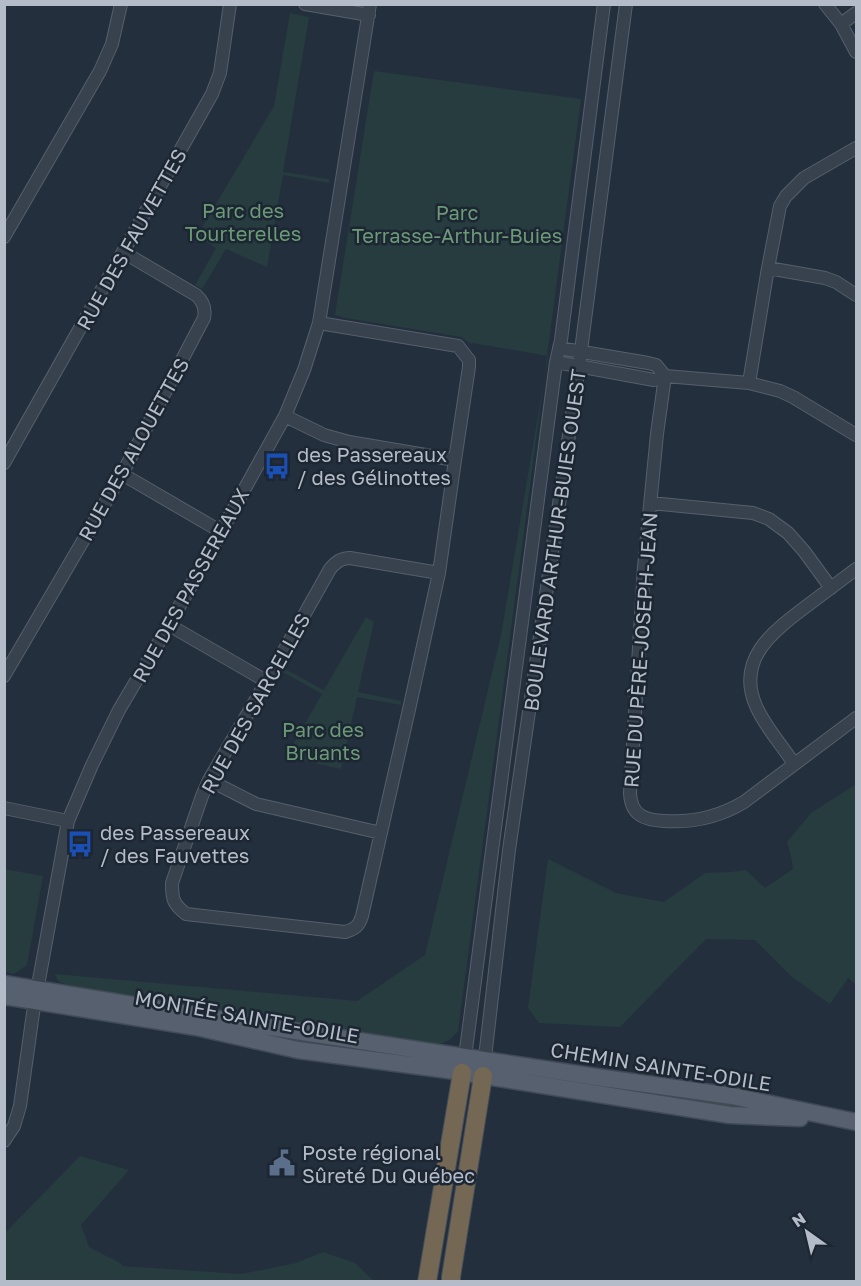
<svg xmlns="http://www.w3.org/2000/svg" width="861" height="1286" font-family="'Golos Text',sans-serif">
  <rect width="100%" height="100%" fill="#242f3e"/>
  <path fill="#263c3f" d="M290,13L309,17L283,172L329,179V183L283,175L267,267L226,249L202,289L195,285L216,248L197,236L274,106Z
    M374,71L581,99L458,1031C452,1038 448,1042 439,1044L70,988V986L58,981L55,974L357,1001L425,955L501,635L548,356L473,343L471,344L461,337L346,318L335,315Z
    M366,617L374,622L358,692L401,701V705L357,697L341,769L286,757L322,694L281,671L283,668L324,690Z
    M856,784V985L848,978L830,1004L792,977L755,940L706,939L620,1027L539,1023L528,1008L548,859L616,893L664,902L705,873L731,872L746,870L765,888L793,869L791,856L787,842L811,813Z
    M4,869L43,876L27,965L14,974L5,972Z
    M80,1156L129,1170L81,1225L89,1247L122,1264L121,1266L241,1274L296,1263L323,1252L355,1263L374,1281H5V1233Z"/>
  <g fill="none" stroke-linecap="round" stroke-linejoin="round">
    <g stroke="#565f6c" stroke-width="14">
      <path id="minor" d="M305,4L369,15
        M825,4L841,24L856,52
        M841,24L856,13
        M4,237L100,71L112,44L121,4
        M768,268L825,278L836,282L856,295
        M319,323L458,346L469,360V367L455,460L439,573L410,705L362,916C359,926 355,929 345,932L186,914C173,904 172,899 172,883L202,796L209,780L276,665L330,569C336,562 341,558 350,558L439,573
        M559,348L648,363L656,365L665,376
        M556,362L654,380L665,376L749,383L780,391L793,397L856,435
        M665,376L657,434L644,567L630,793C631,815 644,820 664,821C693,823 719,817 744,802L856,718
        M749,383L768,268L780,206L786,196L804,178L856,148
        M285,416L324,435L349,442L455,460
        M4,463L212,94L220,73L230,4
        M122,474L220,531
        M651,503L753,513L769,519L788,533L804,551L831,588
        M169,625L266,681
        M4,676L122,474L204,318C206,308 203,301 196,295L123,252
        M794,764C782,745 765,727 756,706C735,658 775,630 808,605C824,593 840,581 856,569
        M209,780L256,804L381,833
        M4,808L68,821
        M464,1065L556,362L561,340L604,4
        M484,1066L509,850L579,366L626,4
        M4,1141L14,1126L20,1106L33,1013L68,821L92,765L119,710L169,625L285,416L304,370L319,323L370,4"/>
    </g>
    <g stroke="#414a57" stroke-width="19">
      <path id="major" d="M4,984L249,1024L603,1078L732,1096L856,1122
        M4,996L196,1027L298,1050L448,1070L730,1115L800,1118"/>
    </g>
    <g stroke="#434c59" stroke-width="20">
      <path id="highway" d="M427,1282L462,1073
        M451,1282V1277L483,1076"/>
    </g>
    <use href="#minor" stroke="#38414e" stroke-width="12"/>
    <use href="#major" stroke="#56606e" stroke-width="16"/>
    <use href="#highway" stroke="#746855" stroke-width="18"/>
  </g>
  <defs>
    <g id="bus-bare" transform="scale(2.07)"><path d="M-5-6H5V4H4V6H2V4H-2V6H-4V4H-5ZM-3.5-4V0h7V-4ZM-3.5 1.2v1.5H-2V1.2ZM2 1.2v1.5H3.5V1.2Z" fill="#1a4fb4" stroke="#1d2633" stroke-width="2.5" paint-order="stroke"/></g>
    <g id="civic-bare" transform="scale(2.07)"><path d="M-.6-6.5H3V-4.5H.6V-3L4-1V1h2V6H-6V1h2V-1L-.6-3ZM-1.2 2.5V6h2.4V2.5Z" fill="#5c6f8a" stroke="#1d2633" stroke-width="2.5" paint-order="stroke"/></g>
  </defs>
  <g fill-rule="evenodd">
    <use href="#bus-bare" x="277" y="466"/>
    <use href="#bus-bare" x="80" y="844"/>
    <use href="#civic-bare" x="282" y="1163"/>
  </g>
  <g text-anchor="middle" dominant-baseline="central" stroke-width="5" stroke-linejoin="round" paint-order="stroke">
    <g font-size="20" fill="#6b9a76" stroke="#1d2633">
      <text x="243" y="210">Parc des<tspan x="243" dy="23">Tourterelles</tspan></text>
      <text x="457" y="212">Parc<tspan x="457" dy="23">Terrasse-Arthur-Buies</tspan></text>
      <text x="323" y="729">Parc des<tspan x="323" dy="23">Bruants</tspan></text>
    </g>
    <g font-size="20" fill="#b4bcc9" stroke="#1d2633">
      <text transform="translate(131 239) rotate(-61)">RUE DES FAUVETTES</text>
      <text transform="translate(133 449) rotate(-61)">RUE DES ALOUETTES</text>
      <text transform="translate(554 540) rotate(-82)">BOULEVARD ARTHUR-BUIES OUEST</text>
      <text transform="translate(190 585) rotate(-61)">RUE DES PASSEREAUX</text>
      <text transform="translate(640 650) rotate(-86)">RUE DU PÈRE-JOSEPH-JEAN</text>
      <text transform="translate(255 703) rotate(-61)">RUE DES SARCELLES</text>
      <text transform="translate(247 1016) rotate(10)">MONTÉE SAINTE-ODILE</text>
      <text transform="translate(661 1066) rotate(9)">CHEMIN SAINTE-ODILE</text>
    </g>
    <g font-size="20" fill="#b4bcc9" stroke="#1d2633" text-anchor="start">
      <text x="297" y="454">des Passereaux<tspan x="297" dy="23">/ des Gélinottes</tspan></text>
      <text x="100" y="832">des Passereaux<tspan x="100" dy="23">/ des Fauvettes</tspan></text>
      <text x="302" y="1152">Poste régional<tspan x="302" dy="23">Sûreté Du Québec</tspan></text>
    </g>
  </g>
  <rect width="861" height="1286" fill="none" stroke="#b4bcc9" stroke-width="12"/>
  <g transform="translate(807 1232) rotate(326)" stroke="#1d2633" stroke-width="4.5" paint-order="stroke">
  <path d="M0-4.5L10 22L0 15L-10 22Z" fill="#b4bcc9"/>
  <text y="-9" font-size="16" font-weight="bold" text-anchor="middle" fill="#b4bcc9">N</text>
  </g>
</svg>
